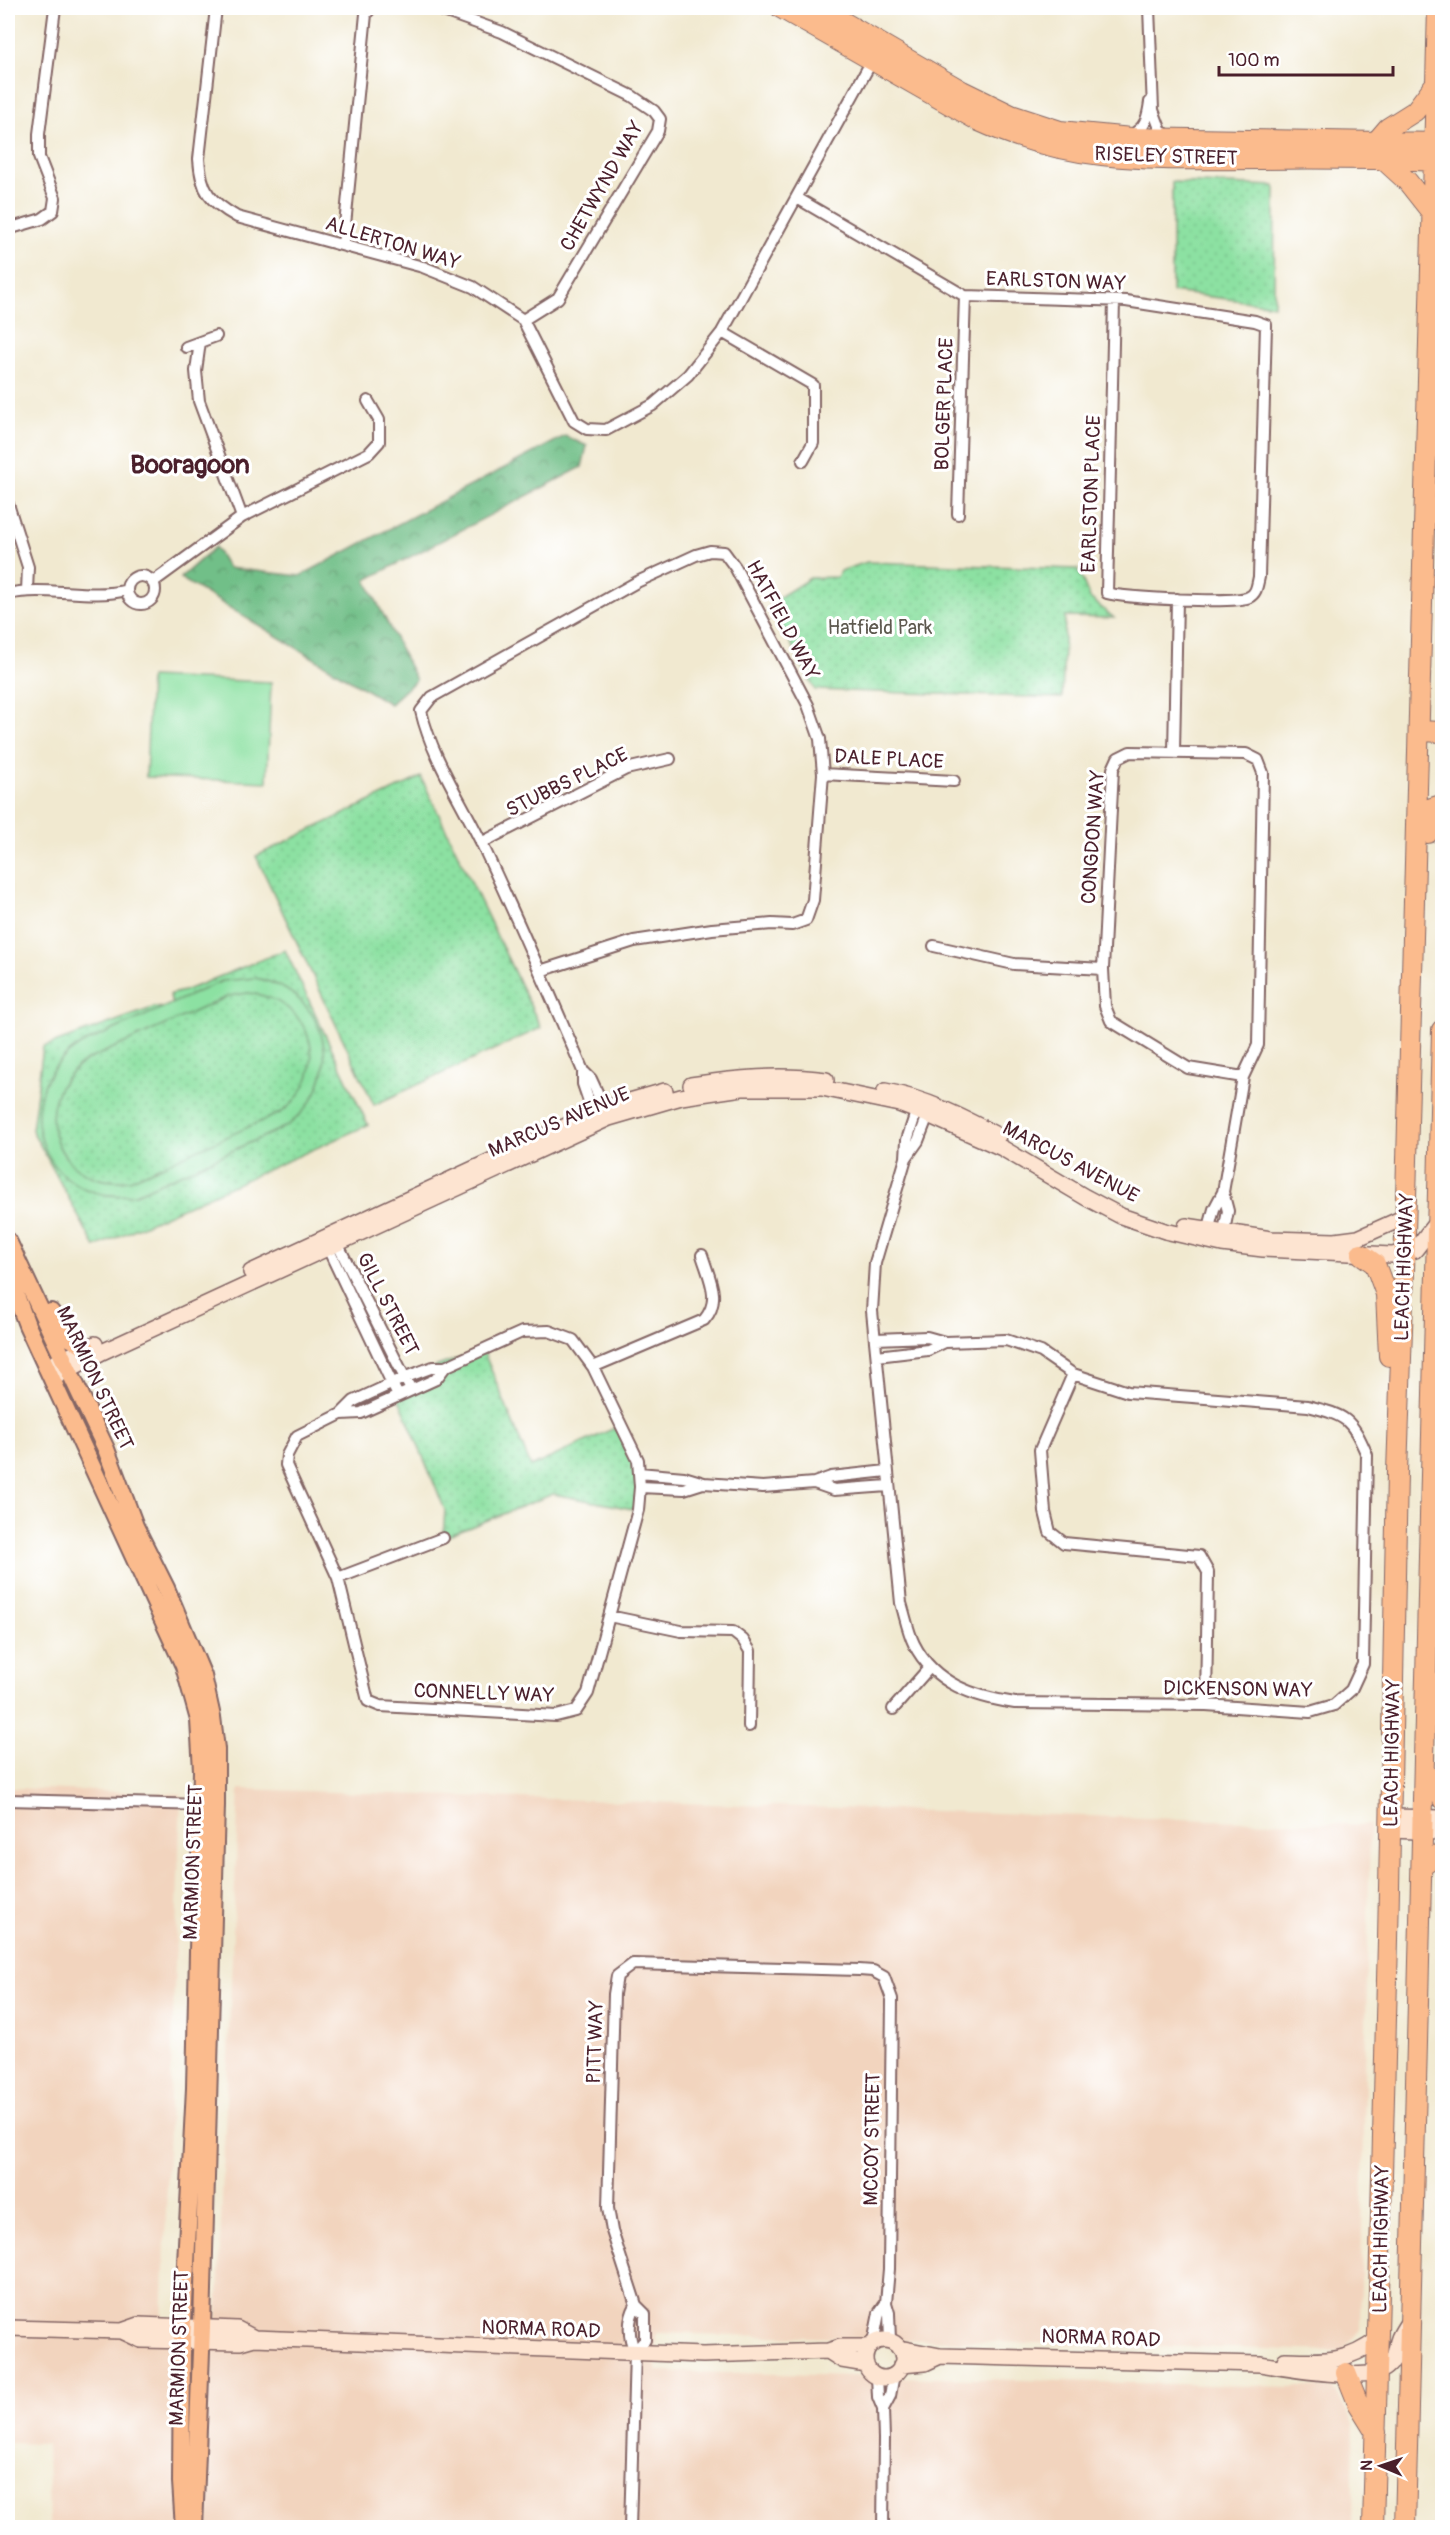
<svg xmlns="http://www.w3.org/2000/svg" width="1450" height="2535" font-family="Pangolin,sans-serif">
  <defs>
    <pattern id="green-dots" width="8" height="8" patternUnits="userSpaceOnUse" patternTransform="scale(1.5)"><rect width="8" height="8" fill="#8ce1a2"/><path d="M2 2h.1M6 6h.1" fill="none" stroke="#7ac18c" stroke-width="1.8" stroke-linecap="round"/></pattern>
    <pattern id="forest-crowns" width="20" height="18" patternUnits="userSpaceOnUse" patternTransform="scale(1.5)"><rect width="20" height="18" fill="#71bf88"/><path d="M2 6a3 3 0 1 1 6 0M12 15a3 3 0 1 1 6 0" fill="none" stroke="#5f9b6f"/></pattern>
  </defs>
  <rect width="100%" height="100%" fill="#fff"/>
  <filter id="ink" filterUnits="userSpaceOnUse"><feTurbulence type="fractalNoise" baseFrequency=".0167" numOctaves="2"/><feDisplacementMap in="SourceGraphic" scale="12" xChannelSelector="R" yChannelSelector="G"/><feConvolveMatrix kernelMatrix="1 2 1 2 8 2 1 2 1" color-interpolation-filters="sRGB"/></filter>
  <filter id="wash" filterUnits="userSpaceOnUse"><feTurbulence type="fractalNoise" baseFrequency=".008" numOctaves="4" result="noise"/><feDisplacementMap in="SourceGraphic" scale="24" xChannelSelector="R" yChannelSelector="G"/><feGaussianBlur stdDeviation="1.35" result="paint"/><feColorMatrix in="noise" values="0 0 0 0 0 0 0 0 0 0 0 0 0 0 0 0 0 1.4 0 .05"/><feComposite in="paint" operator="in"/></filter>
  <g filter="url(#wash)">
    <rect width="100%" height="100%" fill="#f1e9d0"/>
    <path fill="#f2d4be" d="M8,1788L181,1794L162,2323L217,2320L239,1789L1370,1825L1360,2330L1342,2351L656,2333V2371L1333,2388L1354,2424L1352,2527L111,2528L49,2524L47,2444L8,2443Z"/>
    <path fill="url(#green-dots)" stroke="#6b8066" stroke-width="1.5" d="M1172,182L1275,186L1274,305L1172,292Z
      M867,562L1078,569L1090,598L1114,618L1065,617L1062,698L815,690L770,603L810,578L837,577L840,571Z
      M421,777L541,1028L374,1105L256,856Z
      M285,950L368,1125L95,1247L32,1130L43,1047L155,1007L172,1009L170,994L184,991Z
      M483,1350L531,1467L621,1425L638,1460V1510L553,1494L443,1538L445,1510L392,1382Z"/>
    <path fill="url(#forest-crowns)" stroke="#5e6f5a" stroke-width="1.5" d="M565,436L587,446L582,467L366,580L416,680L390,704L180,578L215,547L228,568L300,576Z"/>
    <path fill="#8ce1a2" stroke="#6b8066" stroke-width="1.5" fill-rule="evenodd" d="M150,677L271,682L267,782L146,777Z
      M255,978C331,993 349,1080 287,1126L136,1194C41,1210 0,1092 82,1044L222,981ZM248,993C313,999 335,1072 282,1112L130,1180C55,1192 22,1099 87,1060L229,996Z"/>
  </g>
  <g filter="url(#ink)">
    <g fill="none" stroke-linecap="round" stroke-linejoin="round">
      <g stroke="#846665" stroke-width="14">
        <path id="street" d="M216,8L199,159C201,191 209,201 237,217L423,267L473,287L523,320L574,421L587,429L606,430L653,405L688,375L722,332L874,57
          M435,8L502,32L632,96L654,111L660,119L658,131L558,298L523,320
          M1149,8L1153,110L1161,131L1169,136
          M1131,135C1146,128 1148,117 1150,102
          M797,198L965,296L1126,301L1255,321L1266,325L1259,577C1257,585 1257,593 1249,597C1236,604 1124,598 1107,593L1114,301
          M8,229L42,219L53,211L55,198L39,157V134L55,8
          M343,245L366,14L371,8
          M722,332L813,385V443L803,461
          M200,342L196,371L199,401L242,517
          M186,347L216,336
          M8,504L28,567L27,591
          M958,514L965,296
          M127 590a14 14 0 1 1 28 0a14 14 0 1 1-28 0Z
          M153,582L242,517L369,453L379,442V420L368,401
          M8,594C47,585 88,600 127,590
          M1174,752L1177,599
          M823,774L954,781
          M481,843L626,769L670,759
          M934,946L1014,964L1103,969
          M540,971L634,941L712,929L772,924L792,925L806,920L813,900L823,774L820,739L808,705L735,567L724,552L710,551L696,555L637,582L432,697L421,711C432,758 461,800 482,844C517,918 550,994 583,1071V1084L595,1119
          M583,1071L591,1079L607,1114
          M906,1158L918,1141L930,1110
          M1223,1192L1228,1211L1223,1236
          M1207,1235L1214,1209L1223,1192L1243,1077L1258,1045L1263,773L1258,760L1246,754L1130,752L1118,758L1113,769L1103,969L1105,1006L1111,1021L1188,1068L1243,1077
          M334,1237L411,1390
          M325,1242L398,1396
          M549,1331L573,1340L593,1367L638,1460L640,1487L638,1510L588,1693L576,1711L556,1716L380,1706L368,1701L338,1578L286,1465L287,1455L297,1436L341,1414L354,1401L406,1377L433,1367H445L522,1332Z
          M876,1339L927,1337L945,1342L1006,1340L1041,1352L1073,1374L1128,1392L1308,1406C1347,1416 1351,1418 1367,1455L1363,1664L1351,1690L1334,1705L1310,1712L1206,1705L1015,1703C975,1697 934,1684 914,1644C908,1632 905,1616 901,1603L872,1311L875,1263L906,1158L907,1140L918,1106
          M877,1356L928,1350L945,1342
          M593,1367L704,1320C722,1300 709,1278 702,1255
          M1073,1374L1040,1450L1045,1512L1050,1532L1064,1543L1199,1556L1208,1572L1206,1705
          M341,1414L361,1413L436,1379L445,1367
          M639,1473L684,1477L704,1483L763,1487L814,1483L831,1477L887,1471
          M814,1483L834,1490L888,1486
          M640,1487L684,1489L703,1483
          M338,1578L443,1538
          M609,1616L681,1631L733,1632L743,1640L750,1651L749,1726
          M893,1709L930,1667
          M8,1800L205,1805
          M873,2343L879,2313L886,2303
          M635,2352L645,2340V2314L636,2305L612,2231L608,2208L614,1994L617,1976L633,1964L859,1970L873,1971L884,1977L892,1999L889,2269L886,2303L889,2313L890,2341
          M877,2376L878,2397L883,2409L884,2439L883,2528
          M883,2409L890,2396L894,2374
          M630,2528L635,2352C628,2336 627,2321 636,2305"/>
      </g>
      <g stroke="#846665" stroke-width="18">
        <path id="secondary" d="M691,1085C736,1078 780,1074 826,1080
          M885,1091C925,1098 962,1117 998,1136
          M1186,1226L1271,1239L1335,1241L1358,1238L1405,1217
          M251,1272L605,1108L665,1091
          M46,1367L95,1344
          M59,1375L102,1352L609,1118L681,1097L742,1088H822L899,1104L928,1115L1002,1148L1085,1197L1121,1216L1165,1231L1222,1244L1263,1249L1392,1255L1415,1250L1438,1220
          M1391,1817L1442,1818
          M1390,1830L1442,1832
          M8,2328L122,2331L141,2340L240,2342L254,2338L703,2355L828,2351L840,2347H869
          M122,2331L139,2325L237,2329L254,2338
          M865 2359a19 19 0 1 1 38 0a19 19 0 1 1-38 0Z
          M899,2348L940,2356L1260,2364C1284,2368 1370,2383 1387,2367C1397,2359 1395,2348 1399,2338C1402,2331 1407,2324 1411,2318
          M828,2351L842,2360L866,2364
          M1285,2360C1323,2361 1346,2364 1378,2339
          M901,2365L925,2363L940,2356"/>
      </g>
      <g stroke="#846665" stroke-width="20">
        <path id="primary" d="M8,1241L106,1449L135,1526L166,1588L203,1676L212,1717L216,1749V1805L202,2327L194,2528
          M8,1274L27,1325L184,1666L199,1720L202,1770L195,2088L182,2341L181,2482L184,2528
          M51,1312L66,1336L87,1348"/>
      </g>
      <g stroke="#846665" stroke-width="22">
        <path id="highway" d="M781,8L979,121C1075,165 1157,159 1260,159C1321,158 1382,159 1442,161
          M819,8L962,91L1011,115L1060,131L1131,138L1442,143
          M1376,142L1388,128L1415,111L1436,83
          M1384,160L1407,181L1433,214
          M1419,731L1442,732
          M1428,833L1429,809L1438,806L1442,810
          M1361,1254L1375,1264L1386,1294L1389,1356
          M1424,1772L1440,1789L1442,1798
          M1422,1866L1442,1852
          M1346,2373L1358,2403L1376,2432
          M1373,2528L1388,1940L1397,1472L1404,1272L1438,8
          M1405,2528L1442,1030"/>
      </g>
      <use href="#street" stroke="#fff" stroke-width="10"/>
      <use href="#secondary" stroke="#fde4d1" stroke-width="15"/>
      <use href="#primary" stroke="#fbbb8d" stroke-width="16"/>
      <use href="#highway" stroke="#fbbb8d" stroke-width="20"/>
    </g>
  </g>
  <g text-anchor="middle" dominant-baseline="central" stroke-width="6" stroke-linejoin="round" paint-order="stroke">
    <g font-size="20" fill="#4a1f2b" stroke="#fff">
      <text transform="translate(1166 156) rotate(2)">RISELEY STREET</text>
      <text transform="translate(602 186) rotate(-60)">CHETWYND WAY</text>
      <text transform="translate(393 243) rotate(17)">ALLERTON WAY</text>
      <text transform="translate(1056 281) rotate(2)">EARLSTON WAY</text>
      <text transform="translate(944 404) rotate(-88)">BOLGER PLACE</text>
      <text transform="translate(1091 494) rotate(-88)">EARLSTON PLACE</text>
      <text transform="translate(783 620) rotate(62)">HATFIELD WAY</text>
      <text transform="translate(889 759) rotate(3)">DALE PLACE</text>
      <text transform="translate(567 782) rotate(-26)">STUBBS PLACE</text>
      <text transform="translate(1093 837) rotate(-86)">CONGDON WAY</text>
      <text transform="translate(559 1122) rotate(-23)">MARCUS AVENUE</text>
      <text transform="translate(1071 1162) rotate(28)">MARCUS AVENUE</text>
      <text transform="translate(1404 1267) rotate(-88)">LEACH HIGHWAY</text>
      <text transform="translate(388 1304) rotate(63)">GILL STREET</text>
      <text transform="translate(95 1378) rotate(65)">MARMION STREET</text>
      <text transform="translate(1238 1689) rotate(1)">DICKENSON WAY</text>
      <text transform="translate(484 1693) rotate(2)">CONNELLY WAY</text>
      <text transform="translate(1392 1753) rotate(-89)">LEACH HIGHWAY</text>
      <text transform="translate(193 1862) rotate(-88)">MARMION STREET</text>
      <text transform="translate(595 2042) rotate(-88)">PITT WAY</text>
      <text transform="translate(872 2139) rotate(-89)">MCCOY STREET</text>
      <text transform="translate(1381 2239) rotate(-89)">LEACH HIGHWAY</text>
      <text transform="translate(541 2329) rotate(2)">NORMA ROAD</text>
      <text transform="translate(1101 2338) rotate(2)">NORMA ROAD</text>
      <text transform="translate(179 2348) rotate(-88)">MARMION STREET</text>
    </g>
    <g font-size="20" fill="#5e594f" stroke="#fff">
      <text x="880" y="627">Hatfield Park</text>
    </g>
    <g font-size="26" font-weight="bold" fill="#4a1f2b" stroke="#fff">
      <text x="190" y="465">Booragoon</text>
    </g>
  </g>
  <rect width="1450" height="2535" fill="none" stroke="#fff" stroke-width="30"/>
  <g transform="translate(1381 2466) rotate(272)" stroke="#ffffff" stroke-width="4.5" paint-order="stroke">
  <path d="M0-4.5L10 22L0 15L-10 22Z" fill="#4a1f2b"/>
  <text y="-9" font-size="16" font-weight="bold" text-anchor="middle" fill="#4a1f2b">N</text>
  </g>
  <path d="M1219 66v9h174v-9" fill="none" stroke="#4a1f2b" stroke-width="3"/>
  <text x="1228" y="66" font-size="18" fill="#4a1f2b" stroke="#ffffff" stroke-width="4.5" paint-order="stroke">100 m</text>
</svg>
